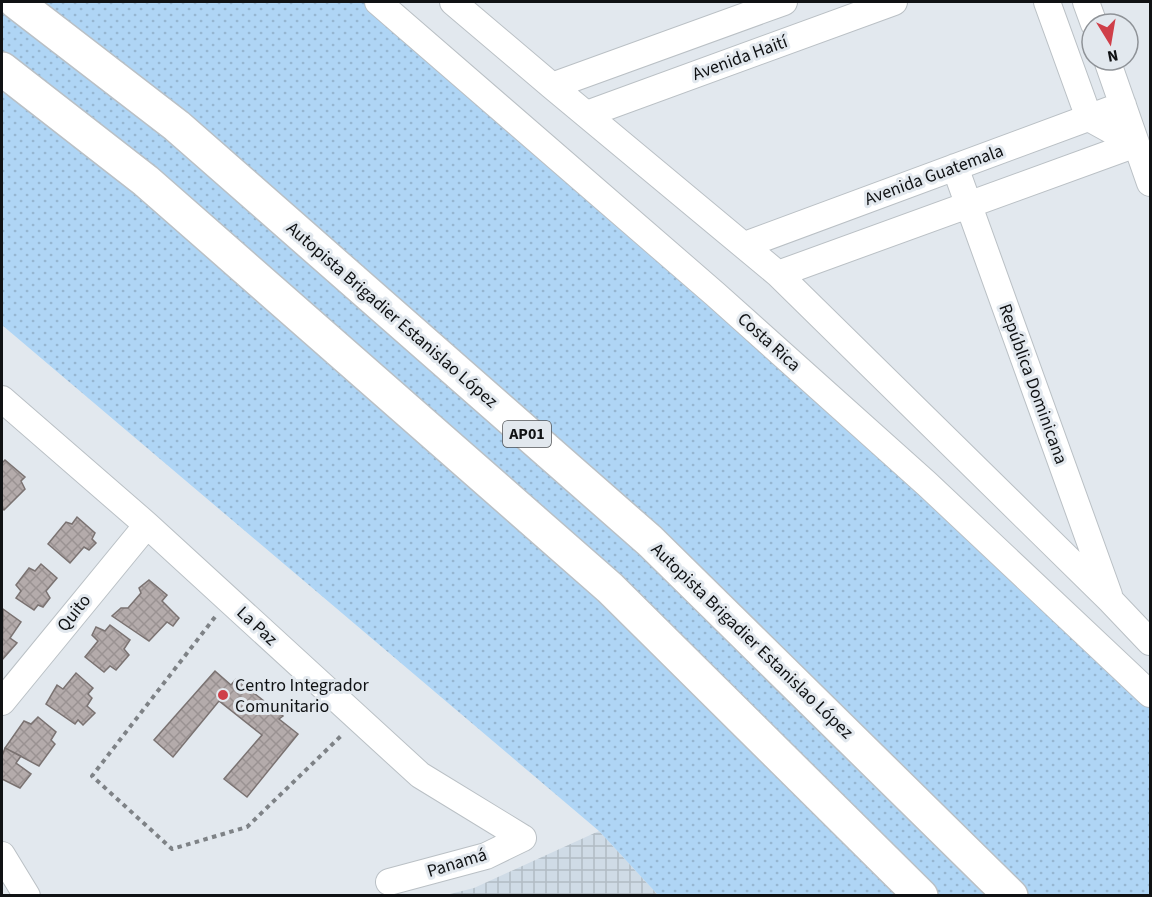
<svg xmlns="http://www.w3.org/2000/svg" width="1152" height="897" font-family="'Source Sans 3',sans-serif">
  <defs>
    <pattern id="industrial-grid" width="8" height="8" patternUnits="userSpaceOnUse" patternTransform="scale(1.5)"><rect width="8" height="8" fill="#cfdbe6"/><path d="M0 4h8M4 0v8" fill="none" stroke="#b1bbc4"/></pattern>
    <pattern id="grass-dots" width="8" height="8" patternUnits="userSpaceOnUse" patternTransform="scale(1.5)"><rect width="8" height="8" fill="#afd5f5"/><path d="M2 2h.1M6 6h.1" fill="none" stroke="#96b6d1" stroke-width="1.8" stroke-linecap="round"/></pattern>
    <pattern id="building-cross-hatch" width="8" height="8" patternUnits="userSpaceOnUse" patternTransform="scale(1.5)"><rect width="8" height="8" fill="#b4abab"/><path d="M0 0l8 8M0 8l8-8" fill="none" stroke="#9a9292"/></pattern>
  </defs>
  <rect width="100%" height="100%" fill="#e2e8ee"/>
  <path fill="url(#industrial-grid)" d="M599,831L658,895L442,896L474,888Z"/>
  <path fill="url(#grass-dots)" d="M2,2H378L1150,694V895H658L599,831L2,325Z"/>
  <path fill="url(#building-cross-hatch)" stroke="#7a7271" stroke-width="1.5" d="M5,460L25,477L21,481L25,489L4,510L2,508V463Z
    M77,517L95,533L92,539L96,543L89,550L84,547L70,563L48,544L66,522L72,524Z
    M41,564L57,578L46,591L50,598L43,607L38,605L34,610L16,598L21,591L16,585L29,568L35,571Z
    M149,580L167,595L162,601L179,618L173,626L167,622L149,641L112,616L121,608H128L141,593L139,588Z
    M3,609L21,622L10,638L17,643L2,660Z
    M110,625L130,640L124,649L129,655L116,670L110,666L104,672L85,657L98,641L92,635L96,627L105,631Z
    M215,671L231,685L236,679L283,716L279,719L298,734L247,797L224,779L262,735L219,701L173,757L154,740Z
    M76,673L93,688L88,694L92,698L87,706L95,713L83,725L78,720L75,724L46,704L57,685L63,689Z
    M38,717L56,732L51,740L55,744L39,766L5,748L24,721L31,724Z
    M5,748L21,756L16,763L31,774L20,788L2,779V756Z"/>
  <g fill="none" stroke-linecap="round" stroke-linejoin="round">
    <g stroke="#bac0c5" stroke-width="28">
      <path id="minor" d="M378,2L715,294L927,484L1150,694
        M453,2L552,86L778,274L1111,601L1150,642
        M1047,2L1089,118L1136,144
        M1086,2L1094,24
        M1107,60L1150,183
        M552,86L784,2
        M587,114L894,2
        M955,167L1109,595
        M745,245L1123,105
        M778,274L1136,144
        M2,399L147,525L420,775L523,838
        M2,702L147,525
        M2,855L27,896
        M389,882L486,856L523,838"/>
    </g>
    <g stroke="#bac0c5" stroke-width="36">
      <path id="highway" d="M16,2L177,126L650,541L1011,896
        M2,69L146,181L610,588L921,896"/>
    </g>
    <path stroke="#7e8286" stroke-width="4" stroke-dasharray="4.5 4.5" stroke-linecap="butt" d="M215,617L92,776L172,849L247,827L343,734"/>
    <use href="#minor" stroke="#fff" stroke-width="26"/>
    <use href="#highway" stroke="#fff" stroke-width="33"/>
  </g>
  <circle fill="#cf3f49" stroke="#e2e8ee" stroke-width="2" cx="223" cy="695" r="6"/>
  <g text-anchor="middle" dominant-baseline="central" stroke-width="6" stroke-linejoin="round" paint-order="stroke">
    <rect fill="#e2e8ee" stroke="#4f5255" stroke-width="1.5" x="503" y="421" width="48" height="26" rx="4.5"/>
    <g font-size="16" font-weight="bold" fill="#101214">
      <text x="527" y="434">AP01</text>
    </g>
    <g font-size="18" fill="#101214" stroke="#e2e8ee">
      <text transform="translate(740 58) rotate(-20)">Avenida Haití</text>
      <text transform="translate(934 175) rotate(-20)">Avenida Guatemala</text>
      <text transform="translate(392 315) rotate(41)">Autopista Brigadier Estanislao López</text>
      <text transform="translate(769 342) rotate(42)">Costa Rica</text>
      <text transform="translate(1033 384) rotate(70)">República Dominicana</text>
      <text transform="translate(74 613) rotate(-51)">Quito</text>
      <text transform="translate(257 626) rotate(43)">La Paz</text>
      <text transform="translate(752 641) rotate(44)">Autopista Brigadier Estanislao López</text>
      <text transform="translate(457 863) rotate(-17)">Panamá</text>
    </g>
    <g font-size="18" fill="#101214" stroke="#e2e8ee" text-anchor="start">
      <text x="235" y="685">Centro Integrador<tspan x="235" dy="21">Comunitario</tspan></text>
    </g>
  </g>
  <rect width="1152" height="897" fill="none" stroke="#101214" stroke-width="6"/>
  <g transform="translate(1110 42) rotate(169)"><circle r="28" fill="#e2e8ee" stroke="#8e9297" stroke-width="1.5"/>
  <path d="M0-4.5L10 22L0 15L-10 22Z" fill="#cf3f49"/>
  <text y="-9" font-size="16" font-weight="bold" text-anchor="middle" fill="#101214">N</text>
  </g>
</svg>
